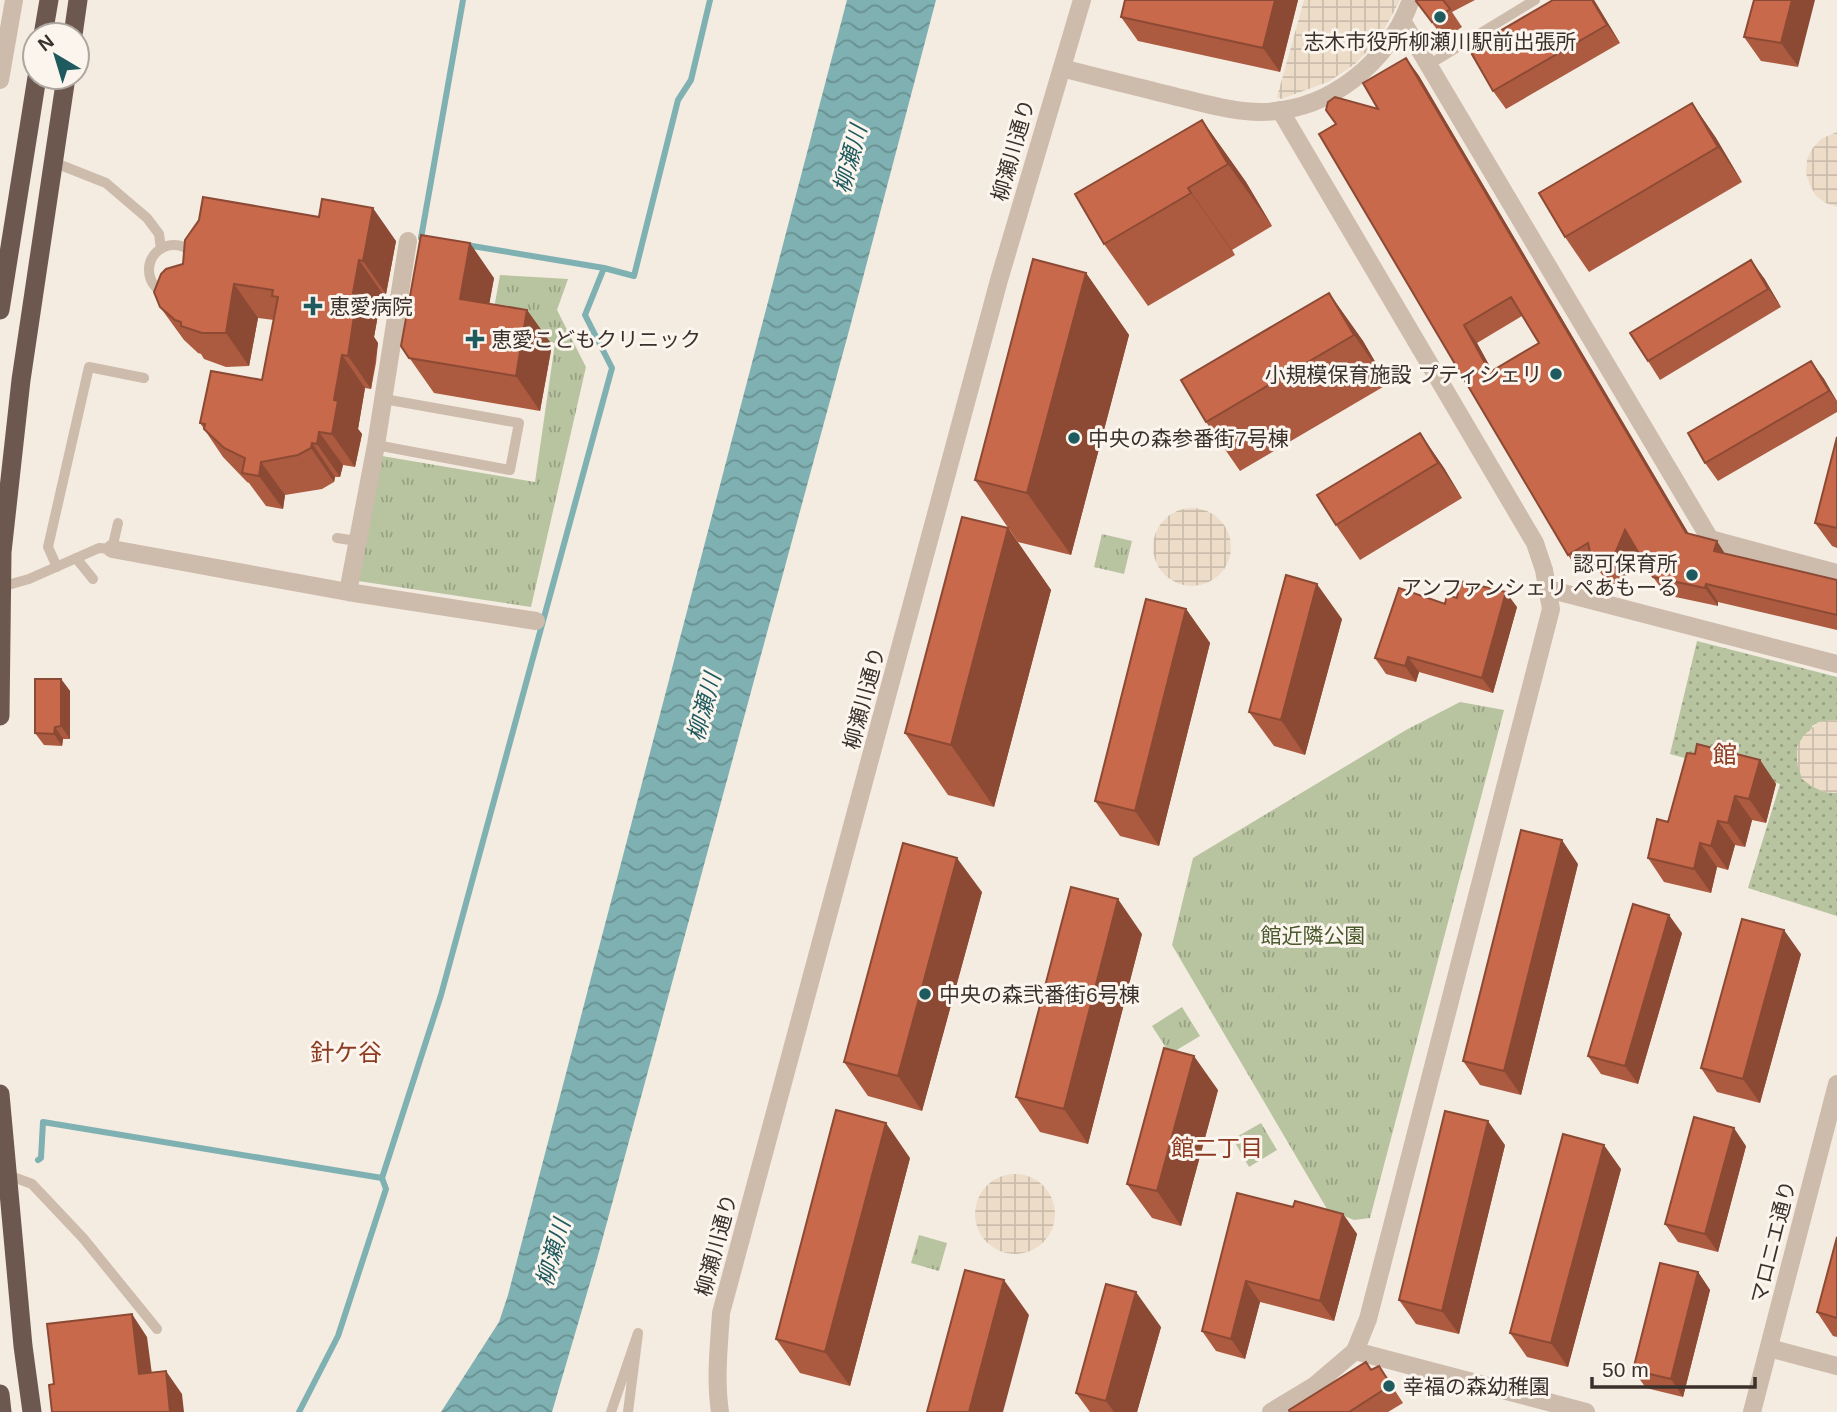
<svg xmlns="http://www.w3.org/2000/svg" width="1837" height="1412" font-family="Helvetica,'Noto Sans JP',sans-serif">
  <defs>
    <pattern id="park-tufts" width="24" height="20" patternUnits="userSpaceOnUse" patternTransform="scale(1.75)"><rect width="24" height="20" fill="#b8c4a0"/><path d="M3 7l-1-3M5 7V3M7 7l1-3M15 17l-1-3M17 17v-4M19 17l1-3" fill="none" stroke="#97a083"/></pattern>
    <pattern id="garden-dots" width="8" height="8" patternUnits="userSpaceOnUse" patternTransform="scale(1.75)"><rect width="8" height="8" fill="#b8c4a0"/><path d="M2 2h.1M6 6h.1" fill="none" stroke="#97a083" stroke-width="1.8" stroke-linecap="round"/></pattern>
    <pattern id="plaza-grid" width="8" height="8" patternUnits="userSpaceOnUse" patternTransform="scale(1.75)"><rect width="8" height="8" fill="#ecdcc8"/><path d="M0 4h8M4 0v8" fill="none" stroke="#cbbdac"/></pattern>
    <pattern id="water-waves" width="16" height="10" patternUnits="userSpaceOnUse" patternTransform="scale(1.75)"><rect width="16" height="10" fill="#7fb0b2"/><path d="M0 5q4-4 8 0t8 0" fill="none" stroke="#699091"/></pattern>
  </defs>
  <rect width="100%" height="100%" fill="#f4ebe1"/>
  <path fill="url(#park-tufts)" d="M500,275L568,279L557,310L586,367L531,607L358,581L382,456L535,482L555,343L490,331Z
    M1102,534L1132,541L1124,574L1094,567Z
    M1460,702L1504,710L1370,1218L1354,1220L1327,1209L1172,945L1193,858L1406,730Z
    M1182,1007L1200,1036L1170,1054L1152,1026Z
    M1261,1123L1277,1150L1249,1167L1233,1139Z
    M919,1235L947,1243L939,1271L911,1263Z"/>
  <path fill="url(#garden-dots)" d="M1697,641L1837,677V720L1819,722L1812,726L1810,785L1824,792L1837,793V916L1748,888L1780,784L1670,754Z"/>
  <path fill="url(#plaza-grid)" d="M1304,0H1400L1379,39L1355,64L1328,82L1281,99L1277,97Z
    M1837,132V207L1826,203L1816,196L1810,185L1806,173L1807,160L1812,149L1821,139Z
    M1153 547a39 39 0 1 1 78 0a39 39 0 1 1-78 0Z
    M1831,720H1837V793L1824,792L1810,785L1802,779L1797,763V747L1803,736L1819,722Z
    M975 1214a40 40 0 1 1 80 0a40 40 0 1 1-80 0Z"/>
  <path fill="url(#water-waves)" d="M847,0H936L850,327L597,1259L552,1412H441L499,1322L508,1295Z"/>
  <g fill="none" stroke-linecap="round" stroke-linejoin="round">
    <path stroke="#7fb0b2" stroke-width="6" d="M424,238H421L463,0
      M604,268L634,276L678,100L691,80L710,0
      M38,1160L41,1158L43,1122L382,1178L441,995L612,368L585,315L604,268L466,245
      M299,1412L338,1336L386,1189L382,1178"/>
    <path stroke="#cdbbac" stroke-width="10" d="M1430,64L1535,0
      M53,162L106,183L147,218L159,234L161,249
      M149 270a25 25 0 1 1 50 0a25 25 0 1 1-50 0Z
      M376,445L510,470L519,423L384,399
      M337,538L357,541
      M76,558L93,579
      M57,567L48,547L89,367L144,378
      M1,587L29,579L99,548L112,549L118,523
      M8,1175L32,1184L83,1238L157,1329
      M611,1412L638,1333L628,1412"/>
    <path stroke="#cdbbac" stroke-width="18" d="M1403,22L1710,539L1837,573
      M0,80L14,0
      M112,549L348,592L536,621
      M1548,589L1837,664
      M348,592L376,445L408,241
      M1769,1348L1837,1366
      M1355,1351L1586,1412"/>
    <path stroke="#cdbbac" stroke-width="18" d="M1062,68C1100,78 1138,87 1177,97C1204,103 1232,112 1261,112C1330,111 1388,63 1411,0
      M720,1412C715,1379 719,1346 721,1313L999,280L1082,0
      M1271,1412L1314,1386L1355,1351L1368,1319L1551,609L1544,570L1535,543L1280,110
      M1752,1412L1837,1084"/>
    <path stroke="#6c584f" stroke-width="19" d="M43,35L49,0
      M73,35L78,0
      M0,310L37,77
      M0,716L2,552L21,380L66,77
      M0,1094L23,1346L32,1412
      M0,1394L2,1412"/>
  </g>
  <path fill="#ac5a40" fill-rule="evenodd" d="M1298,0L1280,72L1138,41L1121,17Z
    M1417,0H1475L1452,12L1462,27L1444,39L1416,1Z
    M1594,0L1620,43L1506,109L1493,91Z
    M1754,0L1798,67L1761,61L1744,37Z
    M1406,58L1419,76L1688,533L1725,554L1837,580V630L1718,602V606L1666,595L1653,577L1637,550L1624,581L1617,584H1610L1605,579L1595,565L1580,573L1568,555L1319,134L1378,109ZM1522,316L1539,343L1492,371L1477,343Z
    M1692,103L1716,138L1742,182L1589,272L1565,237Z
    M1202,120L1246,182L1272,226L1232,250L1235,255L1148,306L1104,244Z
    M319,217L396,241L386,294L382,293L374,337L378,343L376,363L371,389L365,388L358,429L362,434L355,467L343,465L340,477H335L334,482L322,489L285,495L283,509L266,506L249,483L247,482L223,457L200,423L262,380L274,320L258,318L249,366L226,367L204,359L201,354L198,353L184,340L160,307L183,264Z
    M1086,273L1129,335L1071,555L1018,542L975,480Z
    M494,278L489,304L527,310L552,345L540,411L434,393L401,346Z
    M1764,278L1781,307L1660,380L1648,361Z
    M1329,293L1363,341L1388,384L1240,471L1206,422Z
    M1811,361L1824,379L1837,401V412L1718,481L1705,463Z
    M1420,433L1444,468L1462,498L1360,560L1336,525Z
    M1837,437V548L1832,546L1815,523Z
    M1008,528L1051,590L994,807L948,795L905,733Z
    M1457,598L1517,607L1493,693L1419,672L1416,682L1386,674L1375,658Z
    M1186,609L1210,643L1159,846L1120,836L1095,801Z
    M1342,619L1305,755L1274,746L1249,712Z
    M61,679L70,691V739H63L62,746L44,745L35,733Z
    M1695,754L1760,760L1776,784L1766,823L1752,820L1745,847L1735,845L1728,870L1717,867L1711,893L1664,882L1648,858L1668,822Z
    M1578,864L1521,1095L1480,1085L1463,1061Z
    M982,892L922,1111L868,1096L844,1062Z
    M1682,933L1638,1084L1601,1074L1588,1056Z
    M1142,934L1088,1144L1040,1132L1016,1097Z
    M1801,954L1760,1103L1717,1092L1701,1068Z
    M1218,1090L1181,1226L1152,1218L1127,1184Z
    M1505,1145L1459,1334L1416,1324L1399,1300Z
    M1746,1146L1718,1252L1678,1242L1665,1224Z
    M910,1158L850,1386L800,1373L776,1339Z
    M1621,1169L1568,1367L1527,1357L1510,1333Z
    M1293,1207L1343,1214L1357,1234L1334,1321L1260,1302L1245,1359L1216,1351L1202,1331Z
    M1837,1237V1337L1833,1336L1817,1312Z
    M1698,1272L1710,1290L1683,1397L1646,1388L1633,1370Z
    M1161,1327L1137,1412H1090L1076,1393Z
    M1366,1362L1371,1370L1379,1366L1403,1403L1388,1412H1290Z"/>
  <path fill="#8c4a34" d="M1275,0H1298L1280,72L1263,48Z
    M1592,0H1594L1620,43L1607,25Z
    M1792,0H1815L1798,67L1781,43Z
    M1406,58L1419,76L1699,551L1686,533Z
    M1692,103L1716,138L1742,182L1718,147Z
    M1202,120L1246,182L1272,226L1228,164Z
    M1188,188L1232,250L1235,255L1191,193Z
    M373,208L396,241L386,294L363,261Z
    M470,243L494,278L484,333L460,299Z
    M359,260L382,293L374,337L378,343L371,389L348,356L350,309Z
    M1751,260L1764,278L1781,307L1768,289Z
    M1086,273L1129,335L1071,555L1027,493Z
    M234,284L258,318L249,366L226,333Z
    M1329,293L1363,341L1388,384L1354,335Z
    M527,310L552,345L540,411L516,376Z
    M1464,325L1477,343L1503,390L1490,372Z
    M342,355L365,388L358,429L362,434L355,467L332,434L334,400Z
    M1811,361L1824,379L1837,402L1829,391Z
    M319,432L343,465L340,477L317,444Z
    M1420,433L1444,468L1462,498L1438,463Z
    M312,443L335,477L334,482L311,448Z
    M261,462L285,495L283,509L259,476Z
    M1008,528L1051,590L994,807L951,745Z
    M1625,530L1638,548L1624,581L1611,563Z
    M1717,541L1729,560L1714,551Z
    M1317,584L1342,619L1305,755L1281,720Z
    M1706,584L1718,602V606L1705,588Z
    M1506,592L1517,607L1493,693L1482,678Z
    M1186,609L1210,643L1159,846L1135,811Z
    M1408,657L1419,672L1416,682L1405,666Z
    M61,679L70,691V739L61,726Z
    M55,727L63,739L62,746L54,734Z
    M1760,760L1776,784L1766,823L1749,799Z
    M1735,796L1752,820L1745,847L1728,823Z
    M1718,821L1735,845L1728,870L1711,846Z
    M1562,840L1578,864L1521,1095L1504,1071Z
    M1700,843L1717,867L1711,893L1694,869Z
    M957,858L982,892L922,1111L898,1076Z
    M1118,899L1142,934L1088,1144L1064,1109Z
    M1669,915L1682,933L1638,1084L1625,1066Z
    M1784,930L1801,954L1760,1103L1743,1079Z
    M1194,1056L1218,1090L1181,1226L1157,1191Z
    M1488,1121L1505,1145L1459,1334L1442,1311Z
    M886,1123L910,1158L850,1386L825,1352Z
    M1734,1128L1746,1146L1718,1252L1705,1234Z
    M1604,1145L1621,1169L1568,1367L1551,1343Z
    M1343,1214L1357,1234L1334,1321L1320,1301Z
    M1698,1272L1710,1290L1683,1397L1671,1379Z
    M1004,1280L1029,1315L1003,1412H969Z
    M1246,1281L1260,1302L1245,1359L1231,1339Z
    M1136,1292L1161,1327L1137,1412H1114L1106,1401Z
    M132,1314L147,1337L155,1397L139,1374Z
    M166,1371L182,1394L184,1412H170Z"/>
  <path fill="#c8694b" stroke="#8c4a34" stroke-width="2" fill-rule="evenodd" d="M1125,0H1275L1263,48L1121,17Z
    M1417,0H1443L1450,9L1432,22L1416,1Z
    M1553,0H1592L1607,25L1493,91L1469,49Z
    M1754,0H1792L1781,43L1744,37Z
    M1406,58L1686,533L1717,541L1714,551L1837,580V615L1706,584L1705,588L1653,577L1625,530L1611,563L1605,566H1598L1592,561L1588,543L1568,555L1319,134L1336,124L1326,110L1328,102L1335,97L1378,109L1363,83ZM1511,297L1539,343L1490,372L1464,325Z
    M1692,103L1718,147L1565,237L1539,193Z
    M1202,120L1228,164L1188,188L1191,193L1104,244L1075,194Z
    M203,197L319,217L322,199L373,208L363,261L359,260L350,309H355L352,330L348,356L342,355L334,400L338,401L332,434L319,432L317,444L312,443L311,448L298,455L261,462L259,476L242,473L245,458L224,448L204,429L205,424L200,423L211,371L262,380L278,297L272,296L273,290L234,284L226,333H202L181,326V322L175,320L160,307L154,292L161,274L166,269L183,264L185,240L199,220Z
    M421,235L470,243L460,299L527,310L516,376L409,358L401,346Z
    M1033,259L1086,273L1027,493L975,480Z
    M1751,260L1768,289L1648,361L1630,333Z
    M1329,293L1354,335L1206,422L1181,380Z
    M1811,361L1829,391L1705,463L1688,433Z
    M1420,433L1438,463L1336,525L1317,495Z
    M1837,437V528L1815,523Z
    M962,517L1008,528L951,745L905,733Z
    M1286,575L1317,584L1281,720L1249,712Z
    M1460,581L1506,592L1482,678L1408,657L1405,666L1375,658L1399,588L1445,604L1447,595L1457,598Z
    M1146,599L1186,609L1135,811L1095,801Z
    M35,679H61V726L55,727L54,734L35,733Z
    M1697,744L1760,760L1749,799L1735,796L1728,823L1718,821L1711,846L1700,843L1694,869L1648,858L1657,819L1668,822L1687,753L1695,754Z
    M1521,830L1562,840L1504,1071L1463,1061Z
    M903,843L957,858L898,1076L844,1062Z
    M1071,887L1118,899L1064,1109L1016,1097Z
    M1633,904L1669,915L1625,1066L1588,1056Z
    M1742,919L1784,930L1743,1079L1701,1068Z
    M1164,1048L1194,1056L1157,1191L1127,1184Z
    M836,1110L886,1123L825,1352L776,1339Z
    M1445,1111L1488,1121L1442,1311L1399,1300Z
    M1694,1117L1734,1128L1705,1234L1665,1224Z
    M1563,1134L1604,1145L1551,1343L1510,1333Z
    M1237,1193L1293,1207L1295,1201L1343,1214L1320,1301L1246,1281L1231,1339L1202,1331Z
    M1837,1237V1318L1817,1312Z
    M1660,1263L1698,1272L1671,1379L1633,1370Z
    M965,1270L1004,1280L969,1412H927Z
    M1106,1284L1136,1292L1106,1401L1076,1393Z
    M132,1314L139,1374L166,1371L170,1412H52L49,1385L54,1384L47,1324Z
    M1366,1362L1371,1370L1379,1366L1391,1385L1349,1412H1290L1289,1410Z"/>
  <g fill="#1f5a5e" stroke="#fbf5ee" stroke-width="2.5">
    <circle cx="1440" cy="17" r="7"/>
    <path d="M309.5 295.5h7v7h7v7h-7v7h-7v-7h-7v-7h7z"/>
    <path d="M471.5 328.5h7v7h7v7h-7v7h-7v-7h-7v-7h7z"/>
    <circle cx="1556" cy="374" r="7"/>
    <circle cx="1074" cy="438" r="7"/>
    <circle cx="1692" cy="575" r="7"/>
    <circle cx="925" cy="994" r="7"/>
    <circle cx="1389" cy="1386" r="7"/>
  </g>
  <g text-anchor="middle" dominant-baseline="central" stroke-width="6" stroke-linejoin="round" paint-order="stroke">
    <g font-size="21" fill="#3b302b" stroke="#fbf5ee" text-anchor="start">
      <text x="1440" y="41" text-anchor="middle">志木市役所柳瀬川駅前出張所</text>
      <text x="329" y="306">恵愛病院</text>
      <text x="491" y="339">恵愛こどもクリニック</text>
      <text x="1542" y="374" text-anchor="end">小規模保育施設 プティシェリ</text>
      <text x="1088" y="438">中央の森参番街7号棟</text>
      <text x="1678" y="563" text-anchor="end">認可保育所<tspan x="1678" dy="24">アンファンシェリ ぺあもーる</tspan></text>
      <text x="939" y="994">中央の森弐番街6号棟</text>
      <text x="1403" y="1386">幸福の森幼稚園</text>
    </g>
    <g font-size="21" fill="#3b302b" stroke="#fbf5ee">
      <text transform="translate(1013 150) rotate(-74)">柳瀬川通り</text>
      <text transform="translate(864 698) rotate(-75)">柳瀬川通り</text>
      <text transform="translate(1773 1242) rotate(-76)">マロニエ通り</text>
      <text transform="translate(716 1245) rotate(-75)">柳瀬川通り</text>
    </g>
    <g font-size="21" fill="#4a5a2e" stroke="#fbf5ee">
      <text x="1313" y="935">館近隣公園</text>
    </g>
    <g font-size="23" font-style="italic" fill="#1f5a5e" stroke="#fbf5ee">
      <text transform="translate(850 159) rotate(-75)">柳瀬川</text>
      <text transform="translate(704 707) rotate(-75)">柳瀬川</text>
      <text transform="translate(553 1253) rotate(-74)">柳瀬川</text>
    </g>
    <g font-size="23" fill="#8c3b22" stroke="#fbf5ee">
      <text x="1217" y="1148">館二丁目</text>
    </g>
    <g font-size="24" fill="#8c3b22" stroke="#fbf5ee">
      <text x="1725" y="754">館</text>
      <text x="346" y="1052">針ケ谷</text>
    </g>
  </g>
  <g transform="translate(56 56) rotate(322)"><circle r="33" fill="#fbf5ee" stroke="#aea6a0" stroke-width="2"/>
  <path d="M0-5L12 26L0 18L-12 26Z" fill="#1f5a5e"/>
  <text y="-10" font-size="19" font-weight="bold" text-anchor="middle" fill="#3b302b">N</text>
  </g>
  <path d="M1592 1377v10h163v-10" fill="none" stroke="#3b302b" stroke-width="3.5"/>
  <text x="1602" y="1377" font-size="21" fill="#3b302b" stroke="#fbf5ee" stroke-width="5" paint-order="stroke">50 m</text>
</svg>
